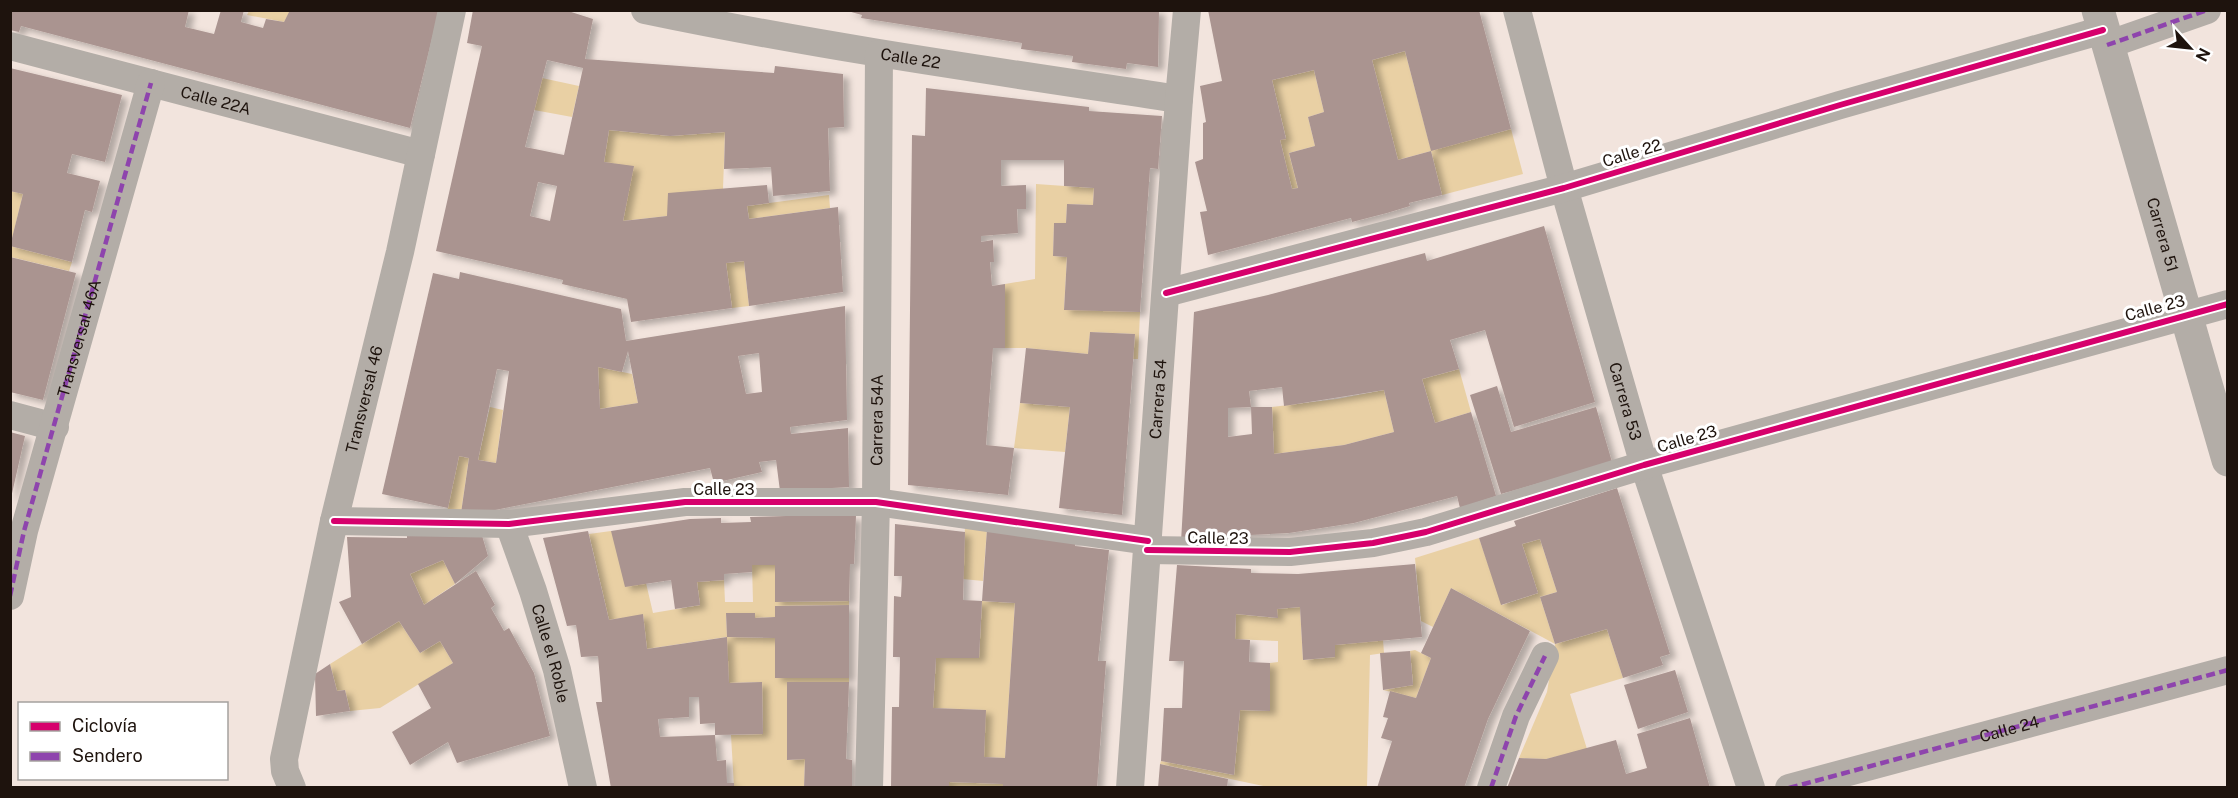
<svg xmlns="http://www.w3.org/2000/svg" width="2238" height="798" font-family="'Public Sans',sans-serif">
  <defs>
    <filter id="shadow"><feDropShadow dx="6" dy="4" stdDeviation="3" flood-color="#0004"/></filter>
  </defs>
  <rect width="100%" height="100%" fill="#f2e4dd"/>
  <path fill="#e9d0a4" d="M249,11H290L284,22L247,15Z
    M1405,51L1431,150L1511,129L1523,174L1442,195L1431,151L1398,160L1372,60Z
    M1314,70L1324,112L1308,117L1315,146L1289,153L1298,188L1292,189L1280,140L1286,138L1272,80Z
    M542,78L579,86L572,117L534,110Z
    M609,130L670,136L725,132L723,189L667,216L623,221L633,167L604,162Z
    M1036,184L1094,188L1093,205L1067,204L1066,223H1054L1053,256L1067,257L1064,309L1140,312L1138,359H1133L1135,334L1090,332L1088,354L1026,348H1005V284L1035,279Z
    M11,191L23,194L11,243Z
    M829,195L830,208L749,219L747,206Z
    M10,246L72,262L69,271L11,257Z
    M744,261L749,306L732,308L726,263Z
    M598,367L632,374L638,403L600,409Z
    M1459,369L1471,412L1435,423L1422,379Z
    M1384,390L1394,432L1344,445L1274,454L1272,407L1337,399Z
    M1020,403L1070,407L1065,452L1014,448Z
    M490,407L503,410L496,463L478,460Z
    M459,456L469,458L461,513L447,512Z
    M965,526L987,529L983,581L963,579Z
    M611,531L646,583L653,613L700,605L697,582L724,580L725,602H753L752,565H775V602L849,601V605L775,606V617L755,618L754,613L726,614L727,637L775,638V678H849V682H787V760L805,759L804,787H734L731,735L763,734L762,682L729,683L726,637L647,649L643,615L609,620L589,534Z
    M1479,538L1502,605L1538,593L1522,544L1540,539L1557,592L1540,597L1555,644L1607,629L1623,678L1570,694L1587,749L1546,759L1519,758L1547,692L1555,644L1451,588L1433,627L1421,621L1415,558Z
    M443,560L455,584L424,605L410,574Z
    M982,601L1015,603L1005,758L984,757L985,710L933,708L936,658H979Z
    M1300,607L1303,660L1335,657V645L1383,640L1384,653L1370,655L1367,787H1268L1160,764L1161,761L1234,775L1240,710L1270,711V663L1278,662V641L1235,639L1236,614L1277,618V609Z
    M399,621L420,653L440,641L453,663L380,708L350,711L345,690L337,691L330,664Z
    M1415,650L1431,658L1416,698L1383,690L1413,685L1410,651Z
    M949,782L1003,784V787L949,788Z"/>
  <path fill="#aa9490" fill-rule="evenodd" filter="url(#shadow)" d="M10,10H189L185,27L214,34L221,10H244L241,22L263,28L266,19L284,22L290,10H439L410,128L21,26L19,32L10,30Z
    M473,10H565L593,19L585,59L774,73L775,66L843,74L844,127L828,128L830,191L773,196L771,167L724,169L725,132L670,136L609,130L604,162L634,166L623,221L667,216L668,193L767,185L769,203L747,206L749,219L838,207L843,292L749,306L744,261L726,263L732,308L631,322L627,299L562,284L563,280L436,251L482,46L467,43ZM547,60L583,68L564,155L525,147ZM538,182L557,186L550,221L530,216Z
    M844,10H1159L1158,67L1127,63L1126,69L1072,62L1073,56L1021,49L1022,43L861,18L862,15Z
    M1208,10H1479L1511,129L1431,151L1442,195L1409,203L1410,206L1387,213L1352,222L1351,218L1208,255L1200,212L1207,211L1195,162L1203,159V123L1206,122L1200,86L1222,81ZM1405,51L1431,151L1398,160L1372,60ZM1314,70L1324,112L1308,117L1315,146L1289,153L1298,188L1292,189L1280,140L1286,139L1272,80Z
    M10,68L122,95L105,162L72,154L67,173L100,181L92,212L85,210L72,262L10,246L23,194L10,191Z
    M926,88L1089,107V111L1162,116L1158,169L1150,168L1140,312L1064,310L1067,257L1053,256L1054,223H1066L1067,204L1093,205L1094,188L1064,186V160H1001V186L1026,185V209H1017L1018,233L981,236V242L993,240L994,262H990L992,286L1005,284V348H993L986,445L1014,448L1008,495L908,485L912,135L925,136Z
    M1544,226L1595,402L1514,427L1485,330L1450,340L1459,369L1422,379L1435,423L1471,412L1496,496L1460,508L1457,496L1354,523L1289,533L1229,536V541L1181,542L1194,312L1268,295L1425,253L1427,261ZM1282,387L1284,406L1384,390L1394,432L1344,445L1274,454L1272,407H1251L1249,391ZM1251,407L1252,434L1228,437V408Z
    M10,257L76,273L43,400L10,392Z
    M460,272L621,309L626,341L845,306L847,420L790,427L791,434L848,428L849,487L780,491L776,460L759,462L762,472L714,483L710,468L490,511L461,513L469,458L459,456L448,508L382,494L433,273L459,279ZM628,351L638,403L600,409L598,367L622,372ZM759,353L762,392L746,394L738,356ZM497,369L509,371L496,463L478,460Z
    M1090,332L1135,334L1122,515L1059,508L1070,407L1020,403L1026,348L1088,354Z
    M1497,386L1511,432L1596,407L1612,462L1501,494L1470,395Z
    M10,432L25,436L11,498L10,497Z
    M1617,488L1670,654L1660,657L1663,665L1623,678L1607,629L1555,644L1540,597L1557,592L1540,539L1522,544L1538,593L1501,605L1479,538L1516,526L1514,521Z
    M786,516H856L854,564H850L849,601L775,602V565H752V572L724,574V580L697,582L700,605L675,609L671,580L625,587L611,531L690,519L721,518V523L751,522L750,517Z
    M895,524L965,532L963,600L982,601L979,658H936L933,708L986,710L984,757L1005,758L1015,603L982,601L987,529L1076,541L1075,546L1109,550L1098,661H1106L1097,788H1003V784L949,782V788H891L892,707H899L900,657H893L894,596L901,597L902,576H894Z
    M588,531L609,620L643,614L647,649L727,637L729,683L762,682L763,734L715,735V723L700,724L699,697H689V717L658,719L660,737L715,735L717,761L726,760L727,783H734V788H611L596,702H602L598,656L581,657L576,625L567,626L543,538Z
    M407,532H481L488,556L455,584L443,560L410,574L424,605L476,571L495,605L491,608L504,631L509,628L534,673L550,736L457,763L448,742L410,765L392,732L431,708L418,684L453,663L440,641L420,653L399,621L362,644L339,602L351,597L347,537L407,538Z
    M1415,564L1422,637L1335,645V657L1303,660L1300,607L1277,609L1278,618L1236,614L1235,639L1250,640L1249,662L1270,663V711L1240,710L1234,775L1161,761L1164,708H1182L1184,661H1169L1177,565L1251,569V573L1298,574Z
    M1451,588L1530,631L1488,719L1464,788H1377L1392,741L1381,738L1388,718L1383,717L1390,691L1416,698L1431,658L1421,653Z
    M849,605V678H775V638L727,637L726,613H755V618L775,617V606Z
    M1410,651L1413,685L1383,690L1380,653Z
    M330,664L337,691L345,690L350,711L316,716L315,674Z
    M1675,670L1688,712L1638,729L1624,685Z
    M787,682H849L846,759L852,760V788H804L805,759L787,760Z
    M1690,718L1710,788H1507L1519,758L1546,759L1616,740L1626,774L1647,768L1637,734Z
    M1160,764L1228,779L1227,788H1158Z"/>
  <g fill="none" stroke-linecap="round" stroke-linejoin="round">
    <g stroke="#b3ada7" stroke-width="28">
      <path id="s1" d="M645,10C822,47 1000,72 1179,99"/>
      <path id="s2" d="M1517,10L1564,188L1644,465L1751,788"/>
      <path d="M2107,45L2207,10"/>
      <path id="s3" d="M10,46L421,154"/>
      <path d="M1166,293L1564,188L1840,105L2103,30"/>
      <path d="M10,415L55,427"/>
      <path d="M334,521L509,524L685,502H876L1148,541"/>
      <path id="s4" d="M509,524L533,591L557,670L583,788"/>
      <path d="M1147,550L1290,552L1373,543L1426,532L1644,465L2228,304"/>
      <path d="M10,596L24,531L151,83"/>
      <path id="s5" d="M292,788L285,771L284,759L334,521L400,252L452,10"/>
      <path id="s6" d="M869,788L876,502L879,54"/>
      <path id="s7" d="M1130,788L1179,99L1187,10"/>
      <path d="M1491,788L1516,716L1545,656"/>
      <path id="s8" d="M1789,788L2228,670"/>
    </g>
    <path stroke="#b3ada7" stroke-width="33" id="s9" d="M2098,10L2228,460"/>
    <g stroke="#8e44ad" stroke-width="4.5" stroke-dasharray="9 4.5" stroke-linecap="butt">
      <path d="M2107,45L2207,10"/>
      <path id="s10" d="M10,596L24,531L151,83"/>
      <path d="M1491,788L1516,716L1545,656"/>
      <path d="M1789,788L2228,670"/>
    </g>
    <g stroke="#fff" stroke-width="10">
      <path id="cycleway" d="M1166,293L1564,188L1840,105L2103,30
        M334,521L509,524L685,502H876L1148,541
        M1147,550L1290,552L1373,543L1426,532L1644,465L2228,304"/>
    </g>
    <use href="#cycleway" stroke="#d6006c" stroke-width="6"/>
  </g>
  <g text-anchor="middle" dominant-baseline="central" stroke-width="6" stroke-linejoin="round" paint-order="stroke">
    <g font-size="16" fill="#1e130d" stroke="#fff">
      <text stroke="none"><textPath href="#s1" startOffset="270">Calle 22</textPath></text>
      <text stroke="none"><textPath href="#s3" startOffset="213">Calle 22A</textPath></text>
      <text transform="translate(1632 153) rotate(-17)">Calle 22</text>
      <text stroke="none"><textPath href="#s9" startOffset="234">Carrera 51</textPath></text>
      <text transform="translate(2155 308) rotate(-15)">Calle 23</text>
      <text stroke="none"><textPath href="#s10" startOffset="267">Transversal 46A</textPath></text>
      <text stroke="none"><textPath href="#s5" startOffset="399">Transversal 46</textPath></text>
      <text stroke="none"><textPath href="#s7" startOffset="390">Carrera 54</textPath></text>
      <text stroke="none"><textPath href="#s2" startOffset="406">Carrera 53</textPath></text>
      <text stroke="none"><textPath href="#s6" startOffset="368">Carrera 54A</textPath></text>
      <text transform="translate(1687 439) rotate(-16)">Calle 23</text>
      <text x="724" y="489">Calle 23</text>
      <text transform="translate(1218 538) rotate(1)">Calle 23</text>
      <text stroke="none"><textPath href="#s4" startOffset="136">Calle el Roble</textPath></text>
      <text stroke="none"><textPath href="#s8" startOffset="228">Calle 24</textPath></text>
    </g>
  </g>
  <rect width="2238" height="798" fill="none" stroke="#1e130d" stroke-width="24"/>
  <rect x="18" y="702" width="210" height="78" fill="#ffffff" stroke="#a5a19e" stroke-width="1.5"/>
  <rect x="30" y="722" width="30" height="9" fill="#d6006c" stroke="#a5a19e" stroke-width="1.5"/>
  <text x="72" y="732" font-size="18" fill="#1e130d">Ciclovía</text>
  <rect x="30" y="752" width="30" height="9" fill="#8e44ad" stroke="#a5a19e" stroke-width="1.5"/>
  <text x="72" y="762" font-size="18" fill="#1e130d">Sendero</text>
  <g transform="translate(2190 48) rotate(117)" stroke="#ffffff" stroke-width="4.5" paint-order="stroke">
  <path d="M0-4.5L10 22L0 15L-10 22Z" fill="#1e130d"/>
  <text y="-9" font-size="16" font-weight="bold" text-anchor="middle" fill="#1e130d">N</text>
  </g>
</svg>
